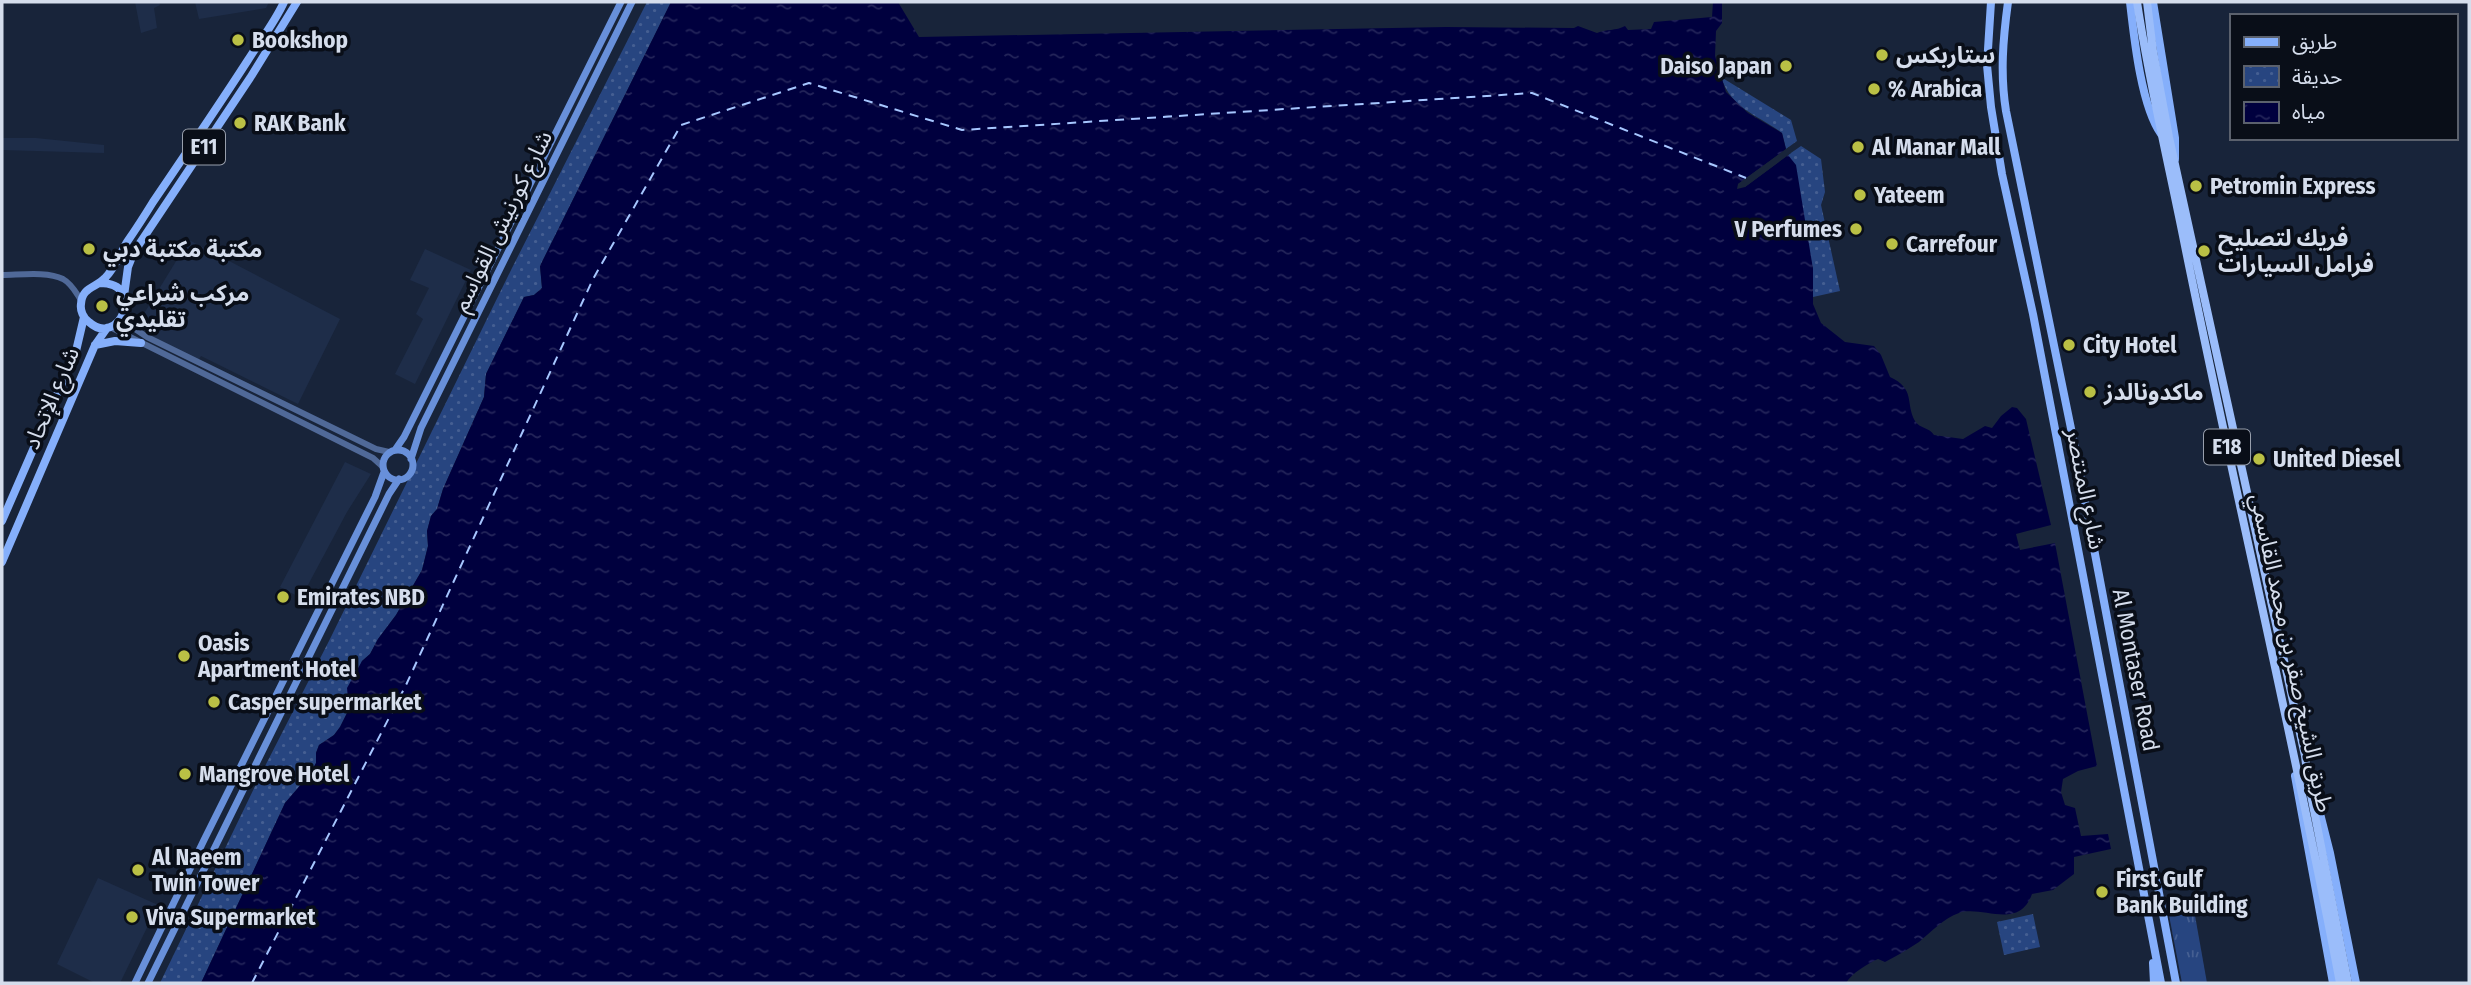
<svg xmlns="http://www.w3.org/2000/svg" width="2471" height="985" font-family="'Fira Sans Condensed','Noto Sans Arabic',sans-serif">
  <defs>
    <pattern id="grass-tufts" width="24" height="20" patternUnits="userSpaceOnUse" patternTransform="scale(1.75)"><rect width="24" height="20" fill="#274580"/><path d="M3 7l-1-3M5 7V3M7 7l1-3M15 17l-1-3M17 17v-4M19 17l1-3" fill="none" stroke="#455f92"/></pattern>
    <pattern id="park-dots" width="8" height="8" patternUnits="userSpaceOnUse" patternTransform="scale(1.75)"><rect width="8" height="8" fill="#274580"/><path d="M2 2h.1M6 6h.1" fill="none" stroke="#455f92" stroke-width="1.8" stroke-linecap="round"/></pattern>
    <pattern id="water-ripples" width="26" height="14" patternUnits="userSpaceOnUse" patternTransform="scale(1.75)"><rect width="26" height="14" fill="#00003e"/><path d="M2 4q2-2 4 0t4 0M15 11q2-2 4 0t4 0" fill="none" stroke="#24255a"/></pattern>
  </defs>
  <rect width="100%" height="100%" fill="#18243a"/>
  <path fill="#1e2d49" d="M135,2H159L160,5L154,8L157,28L141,33Z
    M195,2H269L266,8L199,19Z
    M2,138H36L104,145V153L2,150Z
    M189,240L340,319L298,404L201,356L198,361L148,335L143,321L145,312Z
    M425,249L471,270L415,384L395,374L423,319L416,314L429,288L410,280Z
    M345,462L371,474L347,512L301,598L280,587Z
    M98,878L158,905L120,983H95L57,964Z"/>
  <path fill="url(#grass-tufts)" d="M2194,910L2207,983H2182L2169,915Z"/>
  <path fill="url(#park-dots)" d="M647,2H671L540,266L542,288L534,295L524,297L486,374L484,397L443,489L437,509L431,516L427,531L428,546L422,570L396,615L378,639L370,654L362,661L348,700L349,709L340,727L334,735L319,745L316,753V763L310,774L285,803L201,983H160L260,776L330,639L512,268Z
    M1721,77L1791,120L1797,141L1786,149L1782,133C1757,114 1732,110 1721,77Z
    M1801,146L1821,159L1825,192L1821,205L1840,291L1813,297V269L1788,155Z
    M2033,914L2040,947L2004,955L1997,922Z"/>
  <path fill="url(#water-ripples)" d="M671,2H898L919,37L1446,27L1574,28L1578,26L1597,33C1606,29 1616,31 1625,26L1628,30L1651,29L1654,22L1712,17L1713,2H1722V23L1716,31L1715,56L1726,92L1748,113L1782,133L1786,149L1738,184L1745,187L1788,155L1796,165L1813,269V304L1821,323L1845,342L1874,346L1881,355L1890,377C1916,389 1905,403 1915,421C1920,429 1929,427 1934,435L1963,439L1985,426L1992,428L2001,416L2012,407L2017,408L2026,419L2051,525L2016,534L2020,550L2055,543L2097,766L2078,771L2063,779L2061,792L2065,805L2075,808L2081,836L2108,834L2111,849L2074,857V874L2053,890L2032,894C2019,931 1982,905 1959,913C1944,918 1931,932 1919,942C1908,949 1897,956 1885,962L1878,959C1867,964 1852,973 1846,983H201L285,803L310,774L316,763V753L319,745L334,735L340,727L349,709L347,688L362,661L370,654L378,639L396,615L422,570L428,546L427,531L431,516L437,509L443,489L484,397L486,374L524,297L534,295L542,288L540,266Z"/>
  <path fill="#18243a" d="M1789,147V151L1791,153L1745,187L1737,189L1738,184Z"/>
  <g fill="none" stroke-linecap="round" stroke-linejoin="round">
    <path stroke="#a6c6ff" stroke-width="2" stroke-dasharray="9 7" stroke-linecap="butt" d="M252,983L406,685L593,279L681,125L809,83L962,130L1532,93L1746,178"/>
    <path stroke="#506998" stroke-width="6" d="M2,275C19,275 47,271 63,279C72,284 76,293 81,300
      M126,309L135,329L147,337L376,449L389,452
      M110,327L373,458L383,467"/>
    <path stroke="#6890da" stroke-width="7" d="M395,450L404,437L621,2
      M383 465a15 15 0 1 1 30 0a15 15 0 1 1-30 0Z
      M411,459L421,428L632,2
      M135,983L204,840L375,497L384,472
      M148,983L389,494L399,479"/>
    <path stroke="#85affb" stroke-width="8" d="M1991,2L1987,65L1991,107L2002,174L2033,314L2161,983
      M2008,2C2003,39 2000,74 2006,111L2075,448L2176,983
      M2130,2C2134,37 2141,106 2161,134
      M2153,2L2175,138V159
      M100,283C148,283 118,349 89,322C83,318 80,310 81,304C82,287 96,288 105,278C115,268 120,254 127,242C136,229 145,215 153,202C185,155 217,108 248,60C260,41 275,22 284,2
      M124,296L128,267L134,252L250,78L297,2
      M95,345L115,341L141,343
      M2,521L76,351L84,317
      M2,562L95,345L107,328
      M2295,776L2333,983
      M2311,778L2330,853L2356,983
      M2153,963L2154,983"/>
    <path stroke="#9bbdfa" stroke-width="8" d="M2137,2C2149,82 2168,161 2184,241C2234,489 2293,735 2340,983
      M2147,2L2153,51L2169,137L2305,756L2308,780L2348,983"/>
  </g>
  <g fill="#bac045" stroke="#090e18" stroke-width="2.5">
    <circle cx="238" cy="40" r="7"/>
    <circle cx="1882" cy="55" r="7"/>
    <circle cx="1786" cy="66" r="7"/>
    <circle cx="1874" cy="89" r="7"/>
    <circle cx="240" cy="123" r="7"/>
    <circle cx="1858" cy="147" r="7"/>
    <circle cx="2196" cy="186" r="7"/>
    <circle cx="1860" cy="195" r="7"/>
    <circle cx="1856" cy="229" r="7"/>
    <circle cx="1892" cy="244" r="7"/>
    <circle cx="89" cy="249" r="7"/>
    <circle cx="2204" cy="251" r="7"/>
    <circle cx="102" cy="306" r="7"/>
    <circle cx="2069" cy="345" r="7"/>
    <circle cx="2090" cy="392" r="7"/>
    <circle cx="2259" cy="459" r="7"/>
    <circle cx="283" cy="597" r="7"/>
    <circle cx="184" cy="656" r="7"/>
    <circle cx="214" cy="702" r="7"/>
    <circle cx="185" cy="774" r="7"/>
    <circle cx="138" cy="870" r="7"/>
    <circle cx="2102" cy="892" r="7"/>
    <circle cx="132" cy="917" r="7"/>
  </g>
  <g text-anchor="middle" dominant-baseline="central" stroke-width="7" stroke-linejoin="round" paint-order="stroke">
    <g fill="#090e18" stroke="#989fac" stroke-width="2">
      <rect x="183" y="129.5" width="42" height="35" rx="5"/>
      <rect x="2204" y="429.5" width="46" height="35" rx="5"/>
    </g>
    <g font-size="21" font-weight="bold" fill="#d5ddec">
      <text x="204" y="147">E11</text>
      <text x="2227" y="447">E18</text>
    </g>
    <g font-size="23" font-weight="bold" fill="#d5ddec" stroke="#090e18" text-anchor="start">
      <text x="252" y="40">Bookshop</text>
      <text x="1896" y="55">ستاربكس</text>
      <text x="1772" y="66" text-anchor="end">Daiso Japan</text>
      <text x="1888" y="89">% Arabica</text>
      <text x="254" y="123">RAK Bank</text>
      <text x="1872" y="147">Al Manar Mall</text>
      <text x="2210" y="186">Petromin Express</text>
      <text x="1874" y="195">Yateem</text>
      <text x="1842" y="229" text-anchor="end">V Perfumes</text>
      <text x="2218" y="238">فريك لتصليح<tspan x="2218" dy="26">فرامل السيارات</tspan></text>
      <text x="1906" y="244">Carrefour</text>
      <text x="103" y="249">مكتبة مكتبة دبي</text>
      <text x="116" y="293">مركب شراعي<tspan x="116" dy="26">تقليدي</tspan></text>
      <text x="2083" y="345">City Hotel</text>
      <text x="2104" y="392">ماكدونالدز</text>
      <text x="2273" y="459">United Diesel</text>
      <text x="297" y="597">Emirates NBD</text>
      <text x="198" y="643">Oasis<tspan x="198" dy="26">Apartment Hotel</tspan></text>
      <text x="228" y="702">Casper supermarket</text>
      <text x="199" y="774">Mangrove Hotel</text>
      <text x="152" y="857">Al Naeem<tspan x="152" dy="26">Twin Tower</tspan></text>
      <text x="2116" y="879">First Gulf<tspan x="2116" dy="26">Bank Building</tspan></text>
      <text x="146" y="917">Viva Supermarket</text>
    </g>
    <g font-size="23" fill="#d5ddec" stroke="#090e18">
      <text transform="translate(502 221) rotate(-64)">شارع كورنيش القواسم</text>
      <text transform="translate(51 398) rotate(-67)">شارع الإتحاد</text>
      <text transform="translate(2086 489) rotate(79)">شارع المنتصر</text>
      <text transform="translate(2292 653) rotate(78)">طريق الشيخ صقر بن محمد القاسمي</text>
      <text transform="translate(2136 670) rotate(79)">Al Montaser Road</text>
    </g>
  </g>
  <rect width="2471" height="985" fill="none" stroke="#d5ddec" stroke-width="7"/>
  <rect x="2230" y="14" width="228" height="126" fill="#090e18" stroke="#5b616d" stroke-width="2"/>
  <rect x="2244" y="37" width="35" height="10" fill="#85affb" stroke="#5b616d" stroke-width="2"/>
  <text x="2292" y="49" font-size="21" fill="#d5ddec">طريق</text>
  <rect x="2244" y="66" width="35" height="21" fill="url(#park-dots)" stroke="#5b616d" stroke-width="2"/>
  <text x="2292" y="84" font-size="21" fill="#d5ddec">حديقة</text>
  <rect x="2244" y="102" width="35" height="21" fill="url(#water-ripples)" stroke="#5b616d" stroke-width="2"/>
  <text x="2292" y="119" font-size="21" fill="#d5ddec">مياه</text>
</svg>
